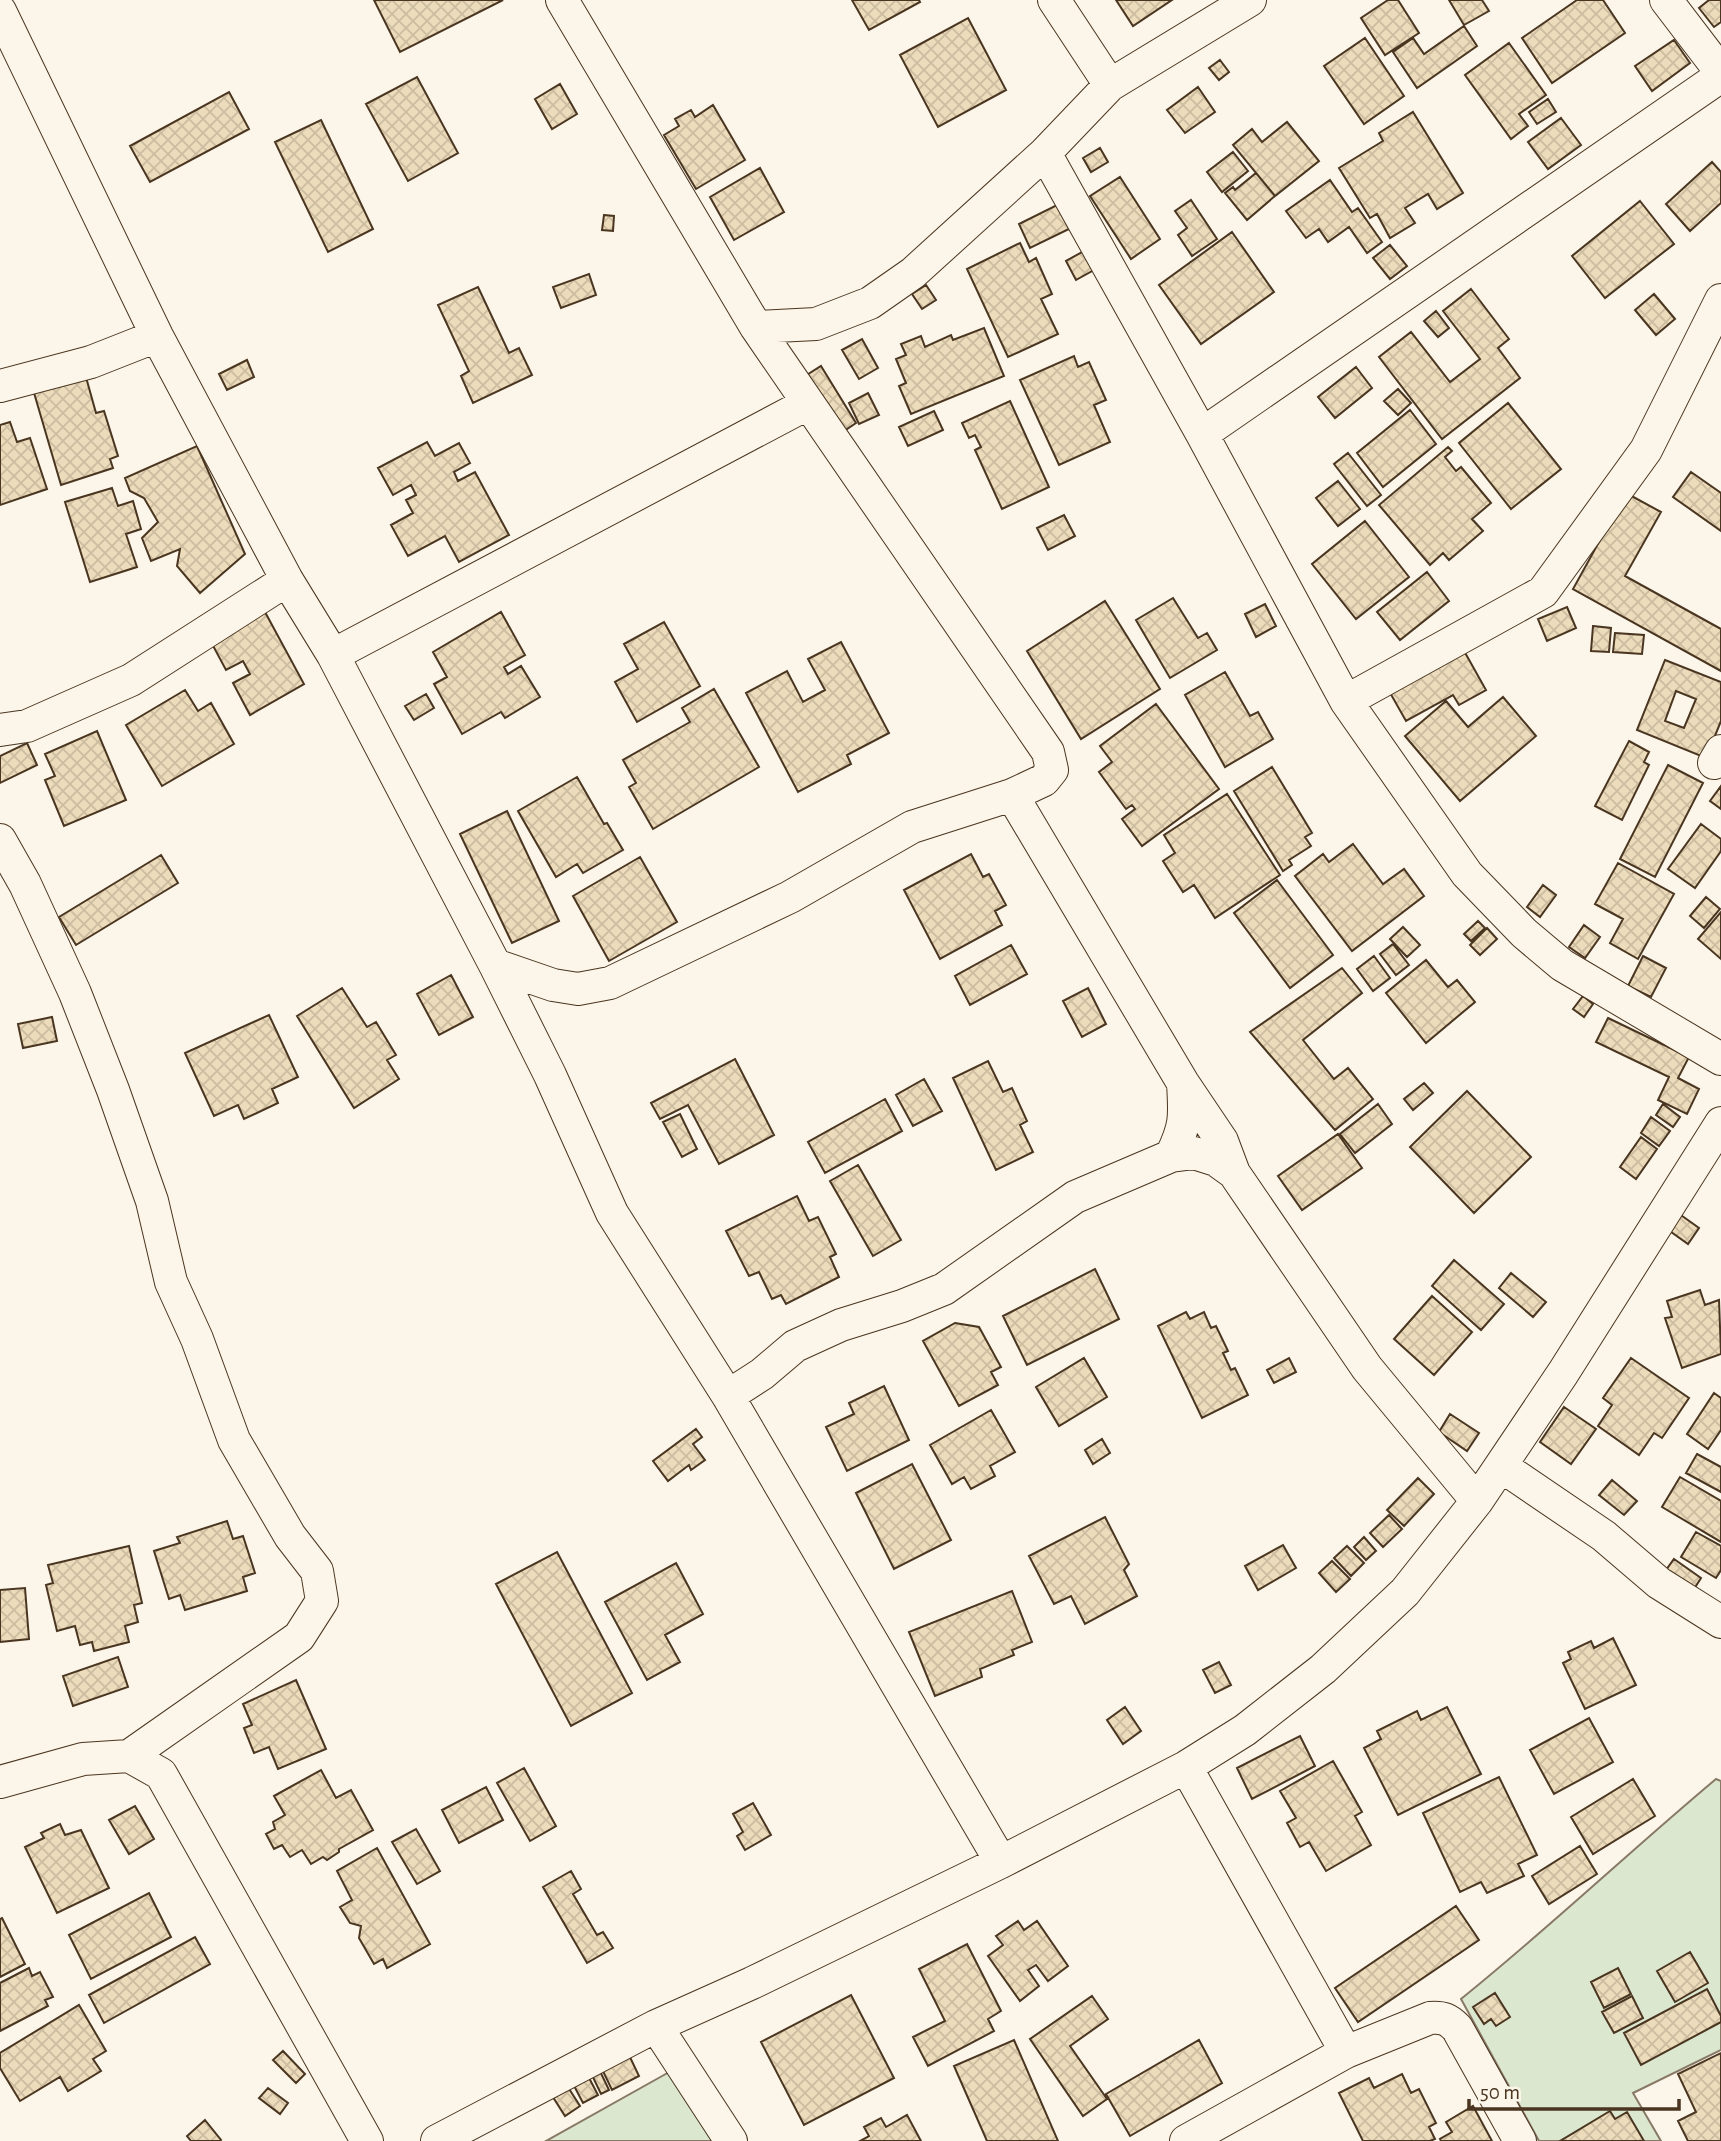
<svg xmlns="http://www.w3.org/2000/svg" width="1721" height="2141" font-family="'Alegreya Sans',sans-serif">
  <defs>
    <pattern id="building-cross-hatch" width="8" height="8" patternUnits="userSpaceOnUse" patternTransform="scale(1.75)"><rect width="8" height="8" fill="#ecdcbc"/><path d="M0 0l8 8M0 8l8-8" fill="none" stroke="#ccbda1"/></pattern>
  </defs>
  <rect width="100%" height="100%" fill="#fbf6e9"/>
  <path fill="#dce7d0" stroke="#887966" stroke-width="2" d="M1716,1779L1721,1781V2050L1633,2093L1661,2141H1539L1461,1999C1548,1929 1630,1851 1716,1779Z
    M680,2066L720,2141H546Z"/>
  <path fill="url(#building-cross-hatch)" stroke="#4a3520" stroke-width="2" fill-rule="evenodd" d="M374,0H503L400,52Z
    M852,0H919L920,2L869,30Z
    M1116,0H1172L1133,26Z
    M1388,0H1398L1419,33L1385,55L1361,18Z
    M1449,0H1482L1489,11L1464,25Z
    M1577,0H1603L1625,33L1552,83L1522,38Z
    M1709,0H1721V22L1714,27L1699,8Z
    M968,18L1006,90L938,127L900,55Z
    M1464,26L1477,46L1417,88L1393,52L1413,38L1424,54Z
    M1365,38L1404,96L1364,124L1324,66Z
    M1674,40L1690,63L1652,91L1635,66Z
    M1509,43L1546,95L1519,114L1528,126L1511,139L1465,75Z
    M1220,60L1229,72L1219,80L1209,68Z
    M417,77L458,153L408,181L366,104Z
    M560,84L577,114L552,129L535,99Z
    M1198,87L1215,112L1185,133L1167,110Z
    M229,92L249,129L150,182L130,146Z
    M1548,99L1556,112L1537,124L1529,112Z
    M713,105L745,160L696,189L664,135L679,126L675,119L691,110L695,117Z
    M1413,112L1463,193L1437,209L1428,194L1405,208L1415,223L1390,238L1377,214L1370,218L1339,168L1383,141L1379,133Z
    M1561,118L1581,145L1548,169L1528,142Z
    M321,120L373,229L328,252L275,142Z
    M1287,122L1319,161L1275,196L1233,145L1252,129L1262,142Z
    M1100,148L1108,162L1091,172L1083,158Z
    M1233,152L1248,171L1222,192L1207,172Z
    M1712,162L1721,172V203L1690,231L1666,204Z
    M760,168L784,212L734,240L710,197Z
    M1256,173L1275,196L1247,220L1225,193L1233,187L1235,190Z
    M1120,177L1160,239L1131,259L1090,196Z
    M1330,180L1352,212L1358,208L1382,242L1367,253L1349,227L1328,242L1319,229L1306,238L1286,211Z
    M1191,200L1217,239L1192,256L1178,235L1187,228L1175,211Z
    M1640,201L1674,244L1605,298L1572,256Z
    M1061,203L1073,227L1030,248L1019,224Z
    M604,215L614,216L613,231L602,230Z
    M1232,232L1274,292L1201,344L1159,285Z
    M1020,243L1029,262L1036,258L1052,294L1041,299L1058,334L1008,357L967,269Z
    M1390,245L1407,266L1390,279L1373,258Z
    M1091,247L1101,266L1076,280L1066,261Z
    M589,274L596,295L561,308L553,287Z
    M926,285L936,300L922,309L912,294Z
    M478,287L509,353L519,348L532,375L473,403L461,376L469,371L438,305Z
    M1471,289L1509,339L1498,348L1520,378L1442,439L1379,357L1411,332L1450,382L1480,359L1443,311Z
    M1654,294L1675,319L1656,335L1635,310Z
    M1436,311L1449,328L1438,337L1424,321Z
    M984,328L1004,376L911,414L899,386L906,383L896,359L906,355L901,344L921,336L925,347L951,335L953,340Z
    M862,339L878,368L859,379L842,350Z
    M1074,356L1078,367L1089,362L1106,400L1094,405L1110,442L1059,465L1020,380Z
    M247,360L254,377L227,390L219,374Z
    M821,366L856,423L838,435L802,378Z
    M1356,367L1372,388L1335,418L1318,397Z
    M84,370L96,413L104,411L118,456L110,459L113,468L61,485L32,386Z
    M1398,389L1411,403L1398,415L1384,401Z
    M868,393L879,415L859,424L849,403Z
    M1010,401L1049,487L1002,509L975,450L981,447L975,435L969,438L962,423Z
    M1508,403L1561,469L1511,509L1459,443Z
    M1410,410L1436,444L1383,487L1357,453Z
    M934,411L943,430L908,446L899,427Z
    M10,422L17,442L30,438L47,489L0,505V425Z
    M427,442L435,456L459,443L470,463L454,472L458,481L475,472L509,535L459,562L445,536L408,556L391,525L413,513L406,500L416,495L411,485L393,495L378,468Z
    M197,446L245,554L200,593L177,566L180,549L151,561L142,538L158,522L144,498L130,491L125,478Z
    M1448,447L1452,451L1445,457L1456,471L1461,467L1491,503L1472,519L1483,531L1449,560L1443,553L1430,565L1379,505Z
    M1348,453L1381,495L1367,506L1334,464Z
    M1691,472L1721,493V531L1673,497Z
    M1338,481L1360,509L1338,526L1316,498Z
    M112,488L118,506L133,501L141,529L126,534L137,567L90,582L65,502Z
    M1626,493L1661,512L1625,576L1721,629V671L1573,589Z
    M1064,515L1075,536L1048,550L1037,528Z
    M1365,521L1409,577L1356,619L1312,564Z
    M1427,572L1449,601L1400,640L1377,612Z
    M1173,598L1198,638L1207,633L1217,650L1170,678L1136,620Z
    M1105,601L1160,689L1081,739L1027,651Z
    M1265,604L1276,626L1256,637L1245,614Z
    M1567,607L1576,628L1547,641L1538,619Z
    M265,612L304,684L250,715L233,683L250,674L243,661L226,670L211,642Z
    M501,612L525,655L504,667L508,674L521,666L540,697L505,718L501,712L462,734L434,684L447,677L433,652Z
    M664,622L700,686L637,722L615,682L638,669L624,644Z
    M1593,626L1611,628L1609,652L1591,651Z
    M1615,633L1644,635L1642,654L1613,652Z
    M841,642L889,733L847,755L851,764L798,792L746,693L787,671L803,702L825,690L808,659Z
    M1463,649L1486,690L1459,705L1453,695L1406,721L1389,691Z
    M1665,660L1721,682V721L1706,758L1637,730ZM1676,691L1696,699L1684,728L1665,721Z
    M1225,672L1250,716L1258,712L1273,739L1225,767L1185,695Z
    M714,689L759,767L653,829L629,787L636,783L623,760L690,722L682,708Z
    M185,690L198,711L211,703L234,744L162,786L126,725Z
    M426,694L434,708L414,720L405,706Z
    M1503,697L1536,736L1460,801L1405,736L1446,701L1468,727Z
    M1156,704L1219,789L1142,846L1122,819L1135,809L1132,805L1126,809L1099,772L1112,762L1100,746Z
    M97,731L126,800L64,826L45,780L55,776L45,754Z
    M1629,741L1649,752L1644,762L1649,765L1622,820L1595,806Z
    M27,743L37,765L0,783V756Z
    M1668,765L1703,783L1655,877L1620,859Z
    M1272,767L1312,833L1305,837L1311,846L1289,860L1292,865L1283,871L1234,791Z
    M577,777L604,824L607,823L623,850L583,873L577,864L556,877L518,811Z
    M1721,786V809L1710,801Z
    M1227,794L1280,875L1215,918L1194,885L1183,892L1163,861L1175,853L1164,835Z
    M507,811L559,921L512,943L460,834Z
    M1701,824L1721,839V851L1695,888L1668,869Z
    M1353,844L1383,884L1404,869L1424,896L1352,951L1295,876L1323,854L1329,862Z
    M971,854L983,877L989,874L1006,905L995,911L1002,925L940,959L904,890Z
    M161,855L178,883L76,945L59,917Z
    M640,857L677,922L609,961L573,896Z
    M1618,863L1674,894L1638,959L1610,943L1623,919L1595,904Z
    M1277,880L1333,955L1290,988L1234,913Z
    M1543,885L1556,895L1540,917L1527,907Z
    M1706,897L1720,909L1704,928L1690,916Z
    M1721,912V959L1698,939Z
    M1478,921L1485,928L1471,941L1464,934Z
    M1584,925L1600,937L1585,958L1569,947Z
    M1403,927L1420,945L1407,957L1390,939Z
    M1487,928L1497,939L1480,955L1470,945Z
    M1393,944L1409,965L1396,975L1380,954Z
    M1011,945L1027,974L970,1005L955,976Z
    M1374,956L1390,978L1373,991L1357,969Z
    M1643,956L1666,968L1651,997L1628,986Z
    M1426,960L1448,987L1457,980L1475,1002L1426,1043L1386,993Z
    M1342,968L1362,993L1303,1040L1334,1079L1348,1068L1373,1099L1335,1130L1250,1032Z
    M451,975L473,1017L439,1035L417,994Z
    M342,988L367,1027L376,1022L396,1055L387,1060L399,1079L354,1108L297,1016Z
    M1088,988L1106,1024L1082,1037L1063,1001Z
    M1583,996L1593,1004L1584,1017L1573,1009Z
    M269,1015L298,1077L272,1089L278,1103L244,1119L238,1105L214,1116L185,1053Z
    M52,1017L57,1041L23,1048L18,1024Z
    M1608,1018L1689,1057L1678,1078L1699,1089L1687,1114L1658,1100L1669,1077L1596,1042Z
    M735,1059L774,1135L719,1164L688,1105L660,1119L651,1103Z
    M988,1061L1003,1092L1012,1088L1027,1121L1020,1125L1033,1152L996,1170L953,1078Z
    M924,1079L942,1111L913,1126L896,1095Z
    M1424,1083L1433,1093L1413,1110L1404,1099Z
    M1467,1091L1531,1157L1474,1213L1410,1147Z
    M885,1099L902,1131L825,1173L808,1142Z
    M1378,1104L1392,1124L1355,1153L1340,1134Z
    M1663,1104L1680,1117L1673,1127L1656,1115Z
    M680,1114L697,1149L682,1157L663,1122Z
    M1651,1117L1670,1131L1659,1146L1641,1133Z
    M1338,1134L1362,1168L1302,1210L1278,1176Z
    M1641,1137L1657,1149L1636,1179L1620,1167Z
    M858,1165L901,1240L873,1256L830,1181Z
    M797,1196L809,1221L818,1217L836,1254L830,1257L839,1277L786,1304L781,1295L772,1299L759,1272L749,1276L726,1231Z
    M1678,1213L1699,1228L1688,1244L1667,1229Z
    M1454,1260L1504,1304L1481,1330L1432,1286Z
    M1095,1269L1119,1319L1027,1365L1003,1316Z
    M1511,1273L1546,1302L1533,1317L1499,1288Z
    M1700,1290L1705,1305L1719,1300L1721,1354L1682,1368L1665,1318L1672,1317L1667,1301Z
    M1432,1296L1472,1332L1434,1375L1394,1339Z
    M1186,1312L1190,1319L1204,1312L1211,1328L1216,1326L1228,1351L1223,1353L1231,1370L1235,1368L1248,1395L1202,1418L1158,1326Z
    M955,1323L979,1327L1001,1367L991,1372L998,1385L959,1406L923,1341Z
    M1084,1358L1107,1397L1059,1426L1036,1387Z
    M1289,1358L1296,1372L1274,1383L1267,1370Z
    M1631,1358L1689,1398L1662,1438L1654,1433L1639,1455L1598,1426L1612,1405L1603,1398Z
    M884,1386L909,1440L847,1471L826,1427L854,1414L849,1403Z
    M1714,1393L1721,1398V1430L1708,1449L1687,1434Z
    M1564,1407L1596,1429L1571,1464L1540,1442Z
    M991,1410L1015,1452L990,1466L995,1476L971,1489L964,1477L952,1484L930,1445Z
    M1450,1414L1479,1433L1467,1451L1439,1432Z
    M696,1429L702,1437L693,1444L705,1460L691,1470L689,1465L668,1481L653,1461Z
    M1102,1439L1110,1453L1093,1464L1085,1450Z
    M1697,1454L1721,1467V1492L1686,1473Z
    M912,1464L951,1540L894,1569L856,1493Z
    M1680,1477L1721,1501V1542L1662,1507Z
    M1418,1478L1434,1494L1404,1526L1387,1510Z
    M1612,1480L1637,1501L1624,1515L1599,1495Z
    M1389,1515L1402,1529L1383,1547L1370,1533Z
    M1105,1517L1129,1564L1124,1570L1137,1596L1085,1624L1071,1596L1054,1604L1029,1556Z
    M227,1521L233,1539L243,1536L255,1573L243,1577L247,1591L185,1610L180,1595L169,1599L154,1551L180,1543L177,1537Z
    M1696,1532L1721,1546V1570L1716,1578L1681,1557Z
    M1364,1537L1376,1551L1366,1560L1354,1547Z
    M1283,1545L1296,1568L1258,1590L1245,1566Z
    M129,1546L142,1603L134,1605L138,1622L125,1626L129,1642L94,1651L92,1642L80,1645L75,1626L57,1631L46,1585L53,1583L48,1565Z
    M1347,1546L1364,1563L1351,1576L1334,1558Z
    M557,1552L632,1693L571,1726L496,1584Z
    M1674,1559L1701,1578L1694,1589L1666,1570Z
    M1332,1561L1350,1579L1336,1592L1319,1573Z
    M676,1563L703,1614L665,1635L680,1662L647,1680L605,1602Z
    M25,1588L29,1639L0,1642V1590Z
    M1012,1591L1032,1642L1012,1650L1014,1655L980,1669L982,1677L935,1696L909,1632Z
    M1613,1638L1636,1685L1585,1709L1563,1663L1571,1659L1568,1652L1591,1641L1594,1648Z
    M118,1657L128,1687L73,1706L63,1676Z
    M1219,1662L1231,1685L1215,1693L1203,1670Z
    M296,1680L326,1749L278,1769L269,1747L254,1753L244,1728L252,1725L243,1704Z
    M1125,1707L1141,1731L1123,1744L1107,1720Z
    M1447,1707L1481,1774L1398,1815L1364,1748L1381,1739L1377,1731L1417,1711L1421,1720Z
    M1589,1718L1613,1762L1554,1794L1530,1750Z
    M1300,1736L1315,1766L1252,1799L1237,1768Z
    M1333,1761L1362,1812L1355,1816L1371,1845L1326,1871L1309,1842L1300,1847L1287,1823L1296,1818L1280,1791Z
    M524,1768L556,1826L530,1841L497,1783Z
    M321,1770L336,1798L351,1790L373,1830L339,1849V1852L327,1860L323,1857L311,1864L302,1850L290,1857L282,1845L274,1849L266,1834L275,1829L273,1822L285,1815L274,1796Z
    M1499,1777L1537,1855L1518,1864L1524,1876L1487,1893L1481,1882L1460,1892L1423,1813Z
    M1633,1779L1655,1816L1593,1854L1571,1817Z
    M486,1787L503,1820L459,1843L442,1810Z
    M753,1803L771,1835L745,1850L737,1836L743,1832L733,1814Z
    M135,1806L154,1839L129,1854L109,1820Z
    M60,1824L65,1835L81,1830L109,1888L57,1913L25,1847L44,1838L41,1833Z
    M416,1829L440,1871L417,1884L392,1842Z
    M1580,1846L1597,1874L1549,1904L1532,1876Z
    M377,1848L430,1944L387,1968L383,1959L374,1964L359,1938L361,1926L350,1923L340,1907L352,1900L337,1871Z
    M571,1871L581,1889L573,1894L597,1935L603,1932L613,1948L587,1963L543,1887Z
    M149,1893L171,1937L91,1979L69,1935Z
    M1456,1906L1479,1940L1358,2022L1335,1988Z
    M2,1918L25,1964L0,1977V1919Z
    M1018,1921L1024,1930L1037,1921L1068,1966L1048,1981L1036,1965L1028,1970L1039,1986L1020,2001L988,1956L1003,1945L996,1936Z
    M195,1937L210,1964L104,2023L89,1995Z
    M967,1944L1001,2011L988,2019L994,2031L928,2066L913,2037L945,2021L919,1969Z
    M1690,1952L1708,1983L1675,2002L1657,1971Z
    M29,1968L32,1976L40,1972L53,1997L45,2000L48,2006L0,2031V1983Z
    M1618,1968L1631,1994L1604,2008L1591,1982Z
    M1707,1989L1721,2016V2022L1641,2065L1624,2033Z
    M1495,1993L1510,2017L1496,2026L1491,2019L1484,2024L1473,2007Z
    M851,1995L894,2078L804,2125L761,2042Z
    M1092,1996L1108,2019L1070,2046L1107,2099L1083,2116L1030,2039Z
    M1632,1996L1643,2018L1614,2033L1602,2012Z
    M79,2005L106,2051L93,2059L101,2071L68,2091L60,2077L20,2101L0,2068V2053Z
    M1014,2040L1058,2141H987L954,2066Z
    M1199,2040L1222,2083L1130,2136L1106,2094Z
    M283,2051L305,2074L296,2083L273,2060Z
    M628,2053L639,2076L612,2090L601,2067Z
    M1721,2053V2141H1688L1678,2121L1696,2112L1678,2074Z
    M598,2067L609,2090L601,2094L590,2071Z
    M587,2074L598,2095L583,2103L572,2082Z
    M1402,2074L1411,2093L1419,2089L1436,2123L1429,2127L1435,2139L1430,2141H1363L1339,2093L1369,2078L1374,2088Z
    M566,2084L580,2106L565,2116L551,2094Z
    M268,2088L288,2103L280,2114L259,2098Z
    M1473,2106L1492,2141H1441L1440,2139L1452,2132L1446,2122Z
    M1610,2111L1615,2119L1627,2112L1644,2141H1560Z
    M907,2115L921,2141H860L869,2136L864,2127L881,2118L886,2127Z
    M205,2120L221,2140L220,2141H191L187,2136Z"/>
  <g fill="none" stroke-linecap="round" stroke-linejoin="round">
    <g stroke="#4a3520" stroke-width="34">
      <path id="minor" d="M1054,0L1110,85
        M1666,0L1721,72
        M0,11L157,336L287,580L333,655L495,965L550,1075L612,1213L728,1396L1001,1862
        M1045,153L1202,434L1346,701L1467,874L1524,933L1562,965L1721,1059
        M756,327L816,324L870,303L913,273L1045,153L1110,85L1250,0
        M0,386L91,362L157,336
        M1202,434L1721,76
        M333,655L807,404
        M1346,701L1543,592L1646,450L1721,300
        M0,730L27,726L131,680L287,580
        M1714,763L1721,751
        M1012,795L1183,1083L1222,1141L1234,1173
        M0,840L25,884L75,993L113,1090L152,1201L171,1282L197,1339L234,1440L290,1536L317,1571L322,1601L299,1637L129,1756
        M495,965L553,985L578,989L610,983L790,897L912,827L1012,795L1044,780L1052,770L1048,752L756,327L562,0
        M1171,1156C1186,1126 1185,1116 1183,1083
        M728,1396L762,1374L795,1346L841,1325L902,1306L944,1289L1075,1197L1171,1156L1194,1153L1216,1160L1234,1173L1367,1368L1477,1501
        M1501,1466L1604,1536L1659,1583L1721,1622
        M1186,1767L1346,2052
        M0,1782L83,1759L129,1756L161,1774L367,2141
        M656,2026L731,2141
        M437,2141L656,2026L752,1983L1001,1862L1186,1767L1245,1730L1323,1669L1405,1592L1477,1501L1563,1373L1721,1123
        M1186,2141L1346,2052L1430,2018C1443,2017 1448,2019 1457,2028L1520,2141"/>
    </g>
    <use href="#minor" stroke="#fbf6e9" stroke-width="32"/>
  </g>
  <path d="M1469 2099v10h210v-10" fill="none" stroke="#4a3520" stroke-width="3.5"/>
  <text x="1480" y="2099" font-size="21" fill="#4a3520" stroke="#fbf6e9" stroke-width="5" paint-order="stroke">50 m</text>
</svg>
